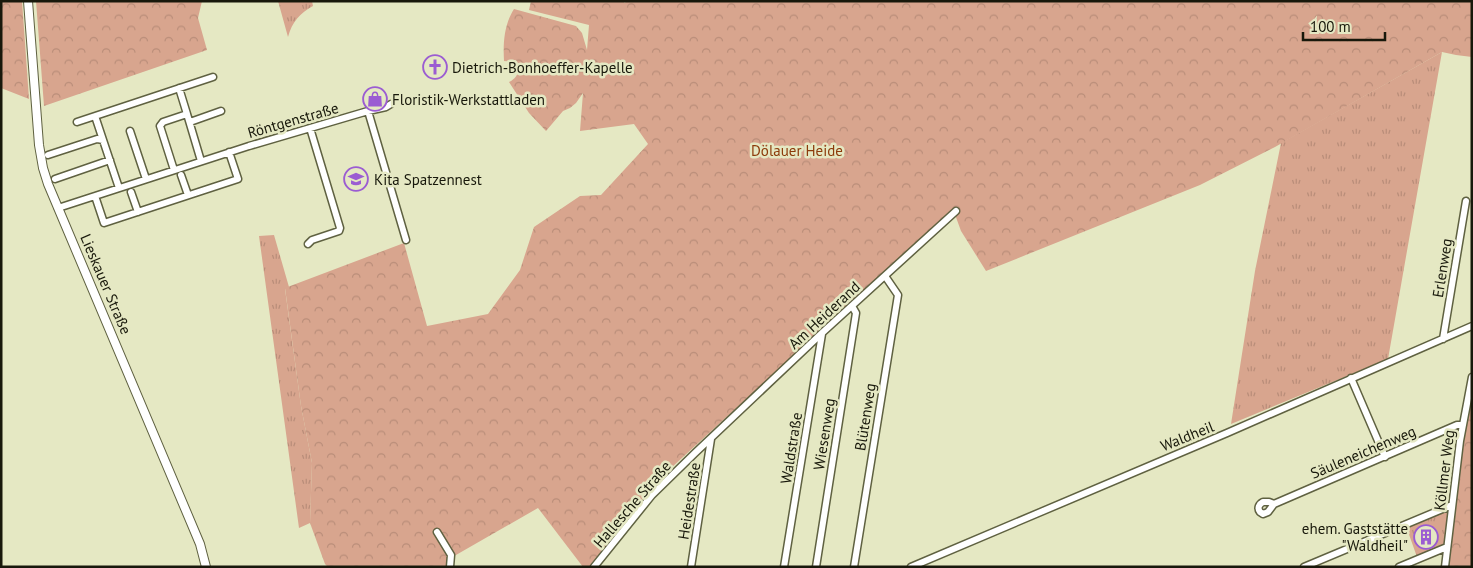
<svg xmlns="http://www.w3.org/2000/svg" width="1473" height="568" font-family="'PT Sans',sans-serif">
  <defs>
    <pattern id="grass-tufts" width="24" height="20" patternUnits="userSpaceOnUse" patternTransform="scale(1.25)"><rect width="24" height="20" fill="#d8a58e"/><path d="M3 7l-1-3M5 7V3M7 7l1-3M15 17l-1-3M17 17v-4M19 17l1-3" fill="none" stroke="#b98d79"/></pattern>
    <pattern id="forest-crowns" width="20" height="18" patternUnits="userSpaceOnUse" patternTransform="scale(1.25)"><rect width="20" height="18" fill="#d8a58e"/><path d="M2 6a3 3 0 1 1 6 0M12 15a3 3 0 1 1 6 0" fill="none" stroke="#b98d79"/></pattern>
  </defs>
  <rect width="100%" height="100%" fill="#e5e8c3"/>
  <path fill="url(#grass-tufts)" d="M278,1H312L313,6C300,13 292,22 288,37Z
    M1442,52L1388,359L1231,424L1255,271L1281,143Z
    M274,235L289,287L285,289L301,406L312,463L310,523L299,528L259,236Z
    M1451,507L1445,546L1417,557L1406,526Z"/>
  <path fill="url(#forest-crowns)" d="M1,1H22L29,99L1,88Z
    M36,1H202L198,18L207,50L44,106Z
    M531,1H623L625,3L626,1H1472V57L1456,55L1442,52L1275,147L1200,185L986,271L961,231L953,209L658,480L589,567H583L538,508L449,559V567H328L325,564L310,523L312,463L301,406L285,288L404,243L427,326L488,314L520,270L534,227L580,196L601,195L648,144L634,124L580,131L583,93L576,103L570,108L563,111L546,131L529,113L509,82C523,75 520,61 504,61C503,43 504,25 514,9L576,26L582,33L587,50L589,25L529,10Z
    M1472,396V567H1447L1466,421Z"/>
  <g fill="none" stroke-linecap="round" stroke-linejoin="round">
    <g stroke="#5f6141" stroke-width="9">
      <path id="minor" d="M368,111L406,240
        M187,114L201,161
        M95,116L119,188
        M77,122L213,77
        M190,122L221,111
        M130,131L146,179
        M48,155L97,139L103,140
        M174,170L160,126L163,122L187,114L179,88
        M181,175L188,195
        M55,179L110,160
        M131,192L138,212
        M95,196L104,223L238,179L229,152
        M58,208L249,146L368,111L386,107L391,104
        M308,244L312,240L339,231L340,228L310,128
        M1443,339L1466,201
        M1351,378L1385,457
        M1263,502H1269L1274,504L1268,512L1263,514L1260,512C1257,508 1259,504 1263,502Z
        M1274,504L1457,425H1462
        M437,532L451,555L450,567
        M594,567L652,495L695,453L822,333L956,211
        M691,567L711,439
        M784,567L822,334
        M816,567L856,313L852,306
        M854,567L898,295L885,276
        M911,567L1227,433L1472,326
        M1304,567L1452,505
        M1399,567L1447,547
        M1445,567L1460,441L1472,377"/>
    </g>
    <g stroke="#5f6141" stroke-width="10">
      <path id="tertiary" d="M28,1L39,145L43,168L48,184L200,544L206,567"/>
    </g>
    <use href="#minor" stroke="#fff" stroke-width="6"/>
    <use href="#tertiary" stroke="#fff" stroke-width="8"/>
  </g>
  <defs>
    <g id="church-ring" transform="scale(1.25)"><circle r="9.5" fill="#e5e8c3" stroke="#9b5cd2" stroke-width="1.5"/><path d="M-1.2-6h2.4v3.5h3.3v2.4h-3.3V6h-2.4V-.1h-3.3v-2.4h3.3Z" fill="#9b5cd2"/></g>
    <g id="shop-ring" transform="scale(1.25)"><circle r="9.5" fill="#e5e8c3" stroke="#9b5cd2" stroke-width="1.5"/><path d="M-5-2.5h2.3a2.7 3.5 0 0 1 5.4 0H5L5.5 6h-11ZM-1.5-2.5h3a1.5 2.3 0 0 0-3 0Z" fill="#9b5cd2"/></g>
    <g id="school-ring" transform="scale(1.25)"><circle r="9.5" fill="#e5e8c3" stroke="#9b5cd2" stroke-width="1.5"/><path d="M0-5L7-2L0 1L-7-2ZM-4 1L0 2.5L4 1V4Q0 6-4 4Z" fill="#9b5cd2"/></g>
    <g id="building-ring" transform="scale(1.25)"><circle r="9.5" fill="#e5e8c3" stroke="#9b5cd2" stroke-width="1.5"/><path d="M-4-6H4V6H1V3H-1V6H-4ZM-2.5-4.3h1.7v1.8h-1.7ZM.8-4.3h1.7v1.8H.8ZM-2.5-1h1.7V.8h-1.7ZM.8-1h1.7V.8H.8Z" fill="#9b5cd2"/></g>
  </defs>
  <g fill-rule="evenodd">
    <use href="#church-ring" x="435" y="67"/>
    <use href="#shop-ring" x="375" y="99"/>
    <use href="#school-ring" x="356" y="179"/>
    <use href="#building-ring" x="1426" y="537"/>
  </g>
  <g text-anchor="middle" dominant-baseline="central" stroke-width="5" stroke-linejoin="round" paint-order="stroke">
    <g font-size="15" fill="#18180b" stroke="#e5e8c3" text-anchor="start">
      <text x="452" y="67">Dietrich-Bonhoeffer-Kapelle</text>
      <text x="392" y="99">Floristik-Werkstattladen</text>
      <text x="374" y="179">Kita Spatzennest</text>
      <text x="1408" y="528" text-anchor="end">ehem. Gaststätte<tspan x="1408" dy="17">"Waldheil"</tspan></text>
    </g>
    <g font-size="15" fill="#18180b" stroke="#e5e8c3">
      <text transform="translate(293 120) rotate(-16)">Röntgenstraße</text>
      <text transform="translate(1442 268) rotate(-81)">Erlenweg</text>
      <text transform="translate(106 284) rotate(67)">Lieskauer Straße</text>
      <text transform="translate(824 315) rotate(-43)">Am Heiderand</text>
      <text transform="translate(865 417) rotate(-81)">Blütenweg</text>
      <text transform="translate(824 434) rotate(-81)">Wiesenweg</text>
      <text transform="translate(1187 436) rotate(-22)">Waldheil</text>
      <text transform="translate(791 448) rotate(-81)">Waldstraße</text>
      <text transform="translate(1363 452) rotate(-23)">Säuleneichenweg</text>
      <text transform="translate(1444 470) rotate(-83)">Köllmer Weg</text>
      <text transform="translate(689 501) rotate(-81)">Heidestraße</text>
      <text transform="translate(632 504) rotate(-49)">Hallesche Straße</text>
    </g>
    <g font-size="15" fill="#8c3b0a" stroke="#e5e8c3">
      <text x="797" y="150">Dölauer Heide</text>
    </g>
  </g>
  <rect width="1473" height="568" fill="none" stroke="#18180b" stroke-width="5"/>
  <path d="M1303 32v8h82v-8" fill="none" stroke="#18180b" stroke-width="2.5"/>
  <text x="1310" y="32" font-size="15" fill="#18180b" stroke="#e5e8c3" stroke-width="4" paint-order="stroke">100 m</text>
</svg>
